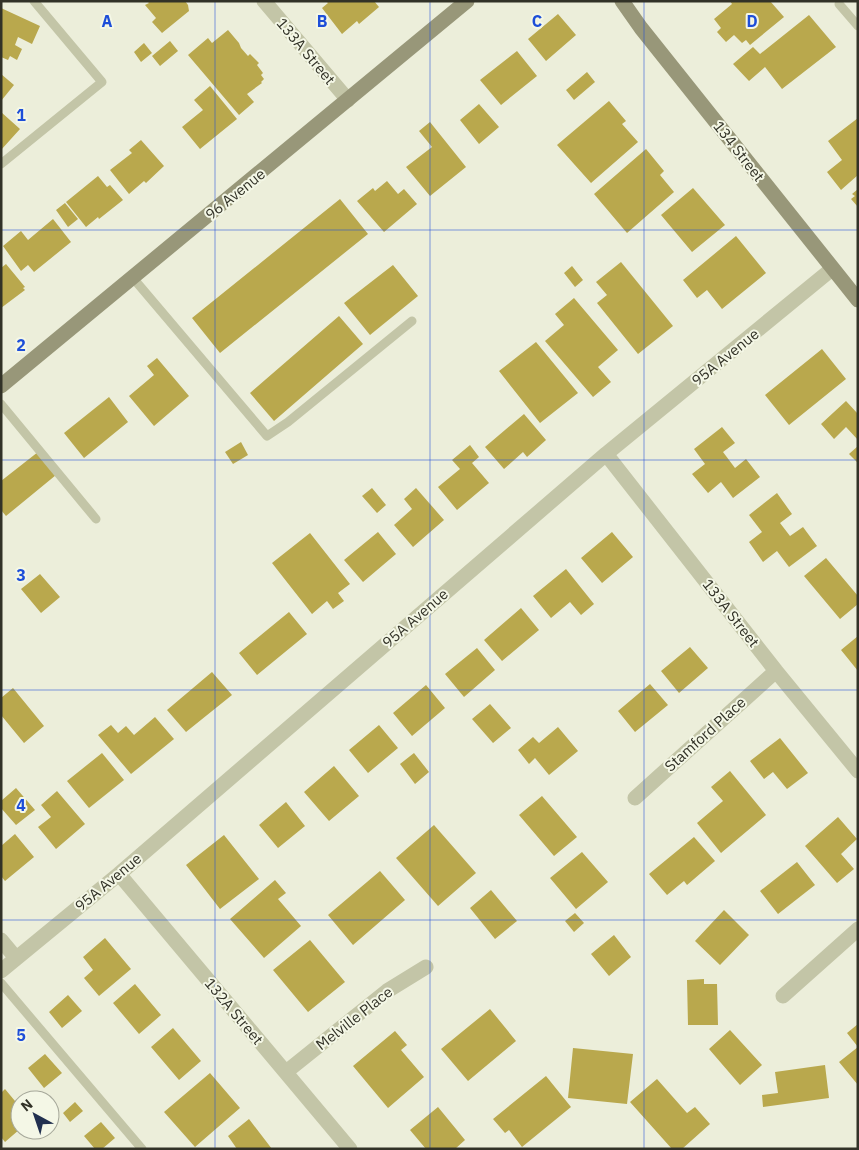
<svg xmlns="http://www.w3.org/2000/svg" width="859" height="1150" font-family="'IBM Plex Sans',sans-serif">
  <rect width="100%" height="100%" fill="#eceeda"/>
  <path fill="#b9a84d" d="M147,1H185L188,5L189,11L162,33L152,22L156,18L145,5L149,3Z
    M326,1H374L379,7L359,24L357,21L342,34L322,8L328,3Z
    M730,1H770L784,17L750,45L746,40L742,43L734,35L726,42L717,32L721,28L714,19L732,4Z
    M1,8L40,26L32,44L18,37L15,45L22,49L17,60L10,56L8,60L1,57Z
    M558,14L576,35L546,61L528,39Z
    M809,15L836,47L782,89L765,67L749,81L733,64L753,47L760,54Z
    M228,30L239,43L241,48L248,56L250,54L259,63L257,65L263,73L261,75L264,79L261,82L262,83L247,94L254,102L239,115L188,55L208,38L212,43Z
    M170,41L178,51L160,66L152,56Z
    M144,43L152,53L141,62L134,52Z
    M517,51L537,76L501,105L480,80Z
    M587,72L595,82L574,100L566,90Z
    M1,74L14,85L1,101Z
    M210,86L237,119L200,149L182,127L203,110L194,100Z
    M609,101L626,121L622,124L638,142L591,183L557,145Z
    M479,104L499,127L479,144L460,120Z
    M1,112L20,129L1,150Z
    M858,118V175L841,190L827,172L842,160L828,141Z
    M430,122L466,167L430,196L406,167L432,147L419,131Z
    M141,140L164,166L146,183L144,181L129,194L110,170L132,153L129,150Z
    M646,149L664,171L660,175L674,192L627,233L594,194Z
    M98,176L107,187L110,185L123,200L99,219L98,217L86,227L66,202Z
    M387,181L398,194L404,189L417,204L384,232L357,201L373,188L375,191Z
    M693,188L725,225L692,252L661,215Z
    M858,189V207L851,199L855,196L852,194Z
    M340,199L368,234L220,353L192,318Z
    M65,203L78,219L68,227L56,210Z
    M53,219L71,242L34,272L28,265L21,271L3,246L21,231L28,240Z
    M736,236L766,273L722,309L707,290L697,298L683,280Z
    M621,262L673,326L638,354L597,303L607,295L596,282Z
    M6,264L25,287L23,288L25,290L1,308V268Z
    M393,265L418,296L370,335L344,303Z
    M572,266L583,280L575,287L564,273Z
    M574,298L618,350L598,367L611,382L593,397L545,341L564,325L555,314Z
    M339,316L363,344L274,421L250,393Z
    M536,342L578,393L540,423L499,371Z
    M822,349L846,379L789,425L765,395Z
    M157,358L189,396L154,426L129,396L154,375L147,366Z
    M109,397L128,422L84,458L64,433Z
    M846,401L858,414V440L846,427L834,439L821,424Z
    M524,414L546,440L527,457L523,452L504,469L485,447Z
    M722,427L735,443L723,452L735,468L746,459L760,477L733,498L721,482L708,493L692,474L705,464L694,449Z
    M241,442L248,455L233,464L225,452Z
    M470,445L479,457L472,463L489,483L457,510L438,487L460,469L452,460Z
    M858,446V463L849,454Z
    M38,452L56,475L6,516L1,510V481Z
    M372,488L386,505L377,513L362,496Z
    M416,488L444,520L413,547L394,525L412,509L404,499Z
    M777,493L792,514L780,523L790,536L803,527L817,546L789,567L777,551L763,562L749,542L762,532L749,515Z
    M378,532L396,554L363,582L344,560Z
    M612,532L633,557L602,583L581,558Z
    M310,533L350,584L338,593L344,601L333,609L327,601L312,614L272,563Z
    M826,558L858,596V604L840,619L804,576Z
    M566,569L594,604L581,615L570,602L551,618L533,596Z
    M40,574L60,597L41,613L21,589Z
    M521,608L539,630L502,661L484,640Z
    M289,612L307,634L257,675L239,653Z
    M858,636V671L841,650Z
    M690,647L708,668L679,693L661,671Z
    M477,648L495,670L464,697L445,674Z
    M212,672L232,695L186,732L167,710Z
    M650,684L668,705L635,732L618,711Z
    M426,685L445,708L412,736L393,713Z
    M13,688L44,726L24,743L1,715V698Z
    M490,704L511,728L493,743L472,719Z
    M155,717L174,739L131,774L98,735L111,725L118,733L126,726L134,735Z
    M379,725L398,748L368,773L349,750Z
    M558,727L578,751L549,775L535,758L529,764L518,750L533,737L539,743Z
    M780,738L808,773L787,789L773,772L764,779L750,761Z
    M102,753L124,780L89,808L67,781Z
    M414,753L429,772L415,784L400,764Z
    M334,766L359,796L329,821L304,792Z
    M730,771L766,815L721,853L697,823L723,801L711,787Z
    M16,788L35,810L16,825L1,808V801Z
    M57,791L85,824L56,849L38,827L51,817L41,805Z
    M542,796L577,837L554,856L519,815Z
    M286,802L305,826L278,848L259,825Z
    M838,817L857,839L841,854L854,869L837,883L805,846Z
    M434,825L476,873L438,906L396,858Z
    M15,834L34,857L5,881L1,876V846Z
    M224,835L259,879L220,909L186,865Z
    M694,837L715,861L687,885L684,881L667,895L649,874Z
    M582,852L608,882L576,909L550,878Z
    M797,862L815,885L778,914L760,891Z
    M380,871L405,900L353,945L328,915Z
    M275,880L286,893L278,899L301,926L264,958L230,919Z
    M491,890L517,921L495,939L470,908Z
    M724,910L749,935L720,965L695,941Z
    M575,913L584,923L574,932L565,921Z
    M614,935L631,957L609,976L591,954Z
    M105,938L131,969L99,996L84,978L93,970L83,957Z
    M310,940L345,982L308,1012L273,970Z
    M704,979V984H717L718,1025H688L687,980Z
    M135,984L161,1015L139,1034L113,1003Z
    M68,995L82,1011L62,1028L49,1012Z
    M490,1009L516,1041L468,1081L441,1049Z
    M858,1024V1047L847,1033Z
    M173,1028L201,1061L179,1080L151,1047Z
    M730,1030L762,1065L740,1085L709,1049Z
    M395,1031L407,1045L401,1050L424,1077L388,1108L353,1066Z
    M858,1047V1085L839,1062Z
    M573,1048L633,1054L627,1104L568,1098Z
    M45,1054L62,1073L44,1088L28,1068Z
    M825,1065L829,1098L763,1107L762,1095L778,1093L775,1072Z
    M210,1073L240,1108L195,1147L164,1112Z
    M546,1076L571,1107L522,1147L509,1130L505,1133L493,1119Z
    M657,1079L687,1113L695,1107L710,1124L682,1149H672L630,1102Z
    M5,1089L20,1107V1129L5,1142L1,1137V1093Z
    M75,1102L83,1111L70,1122L63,1113Z
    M438,1107L465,1140L455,1149H426L410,1130Z
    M249,1119L272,1149H237L228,1136Z
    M101,1122L115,1138L102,1149H95L84,1136Z"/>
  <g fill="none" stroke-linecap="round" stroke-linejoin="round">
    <path stroke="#c3c5a7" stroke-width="9" d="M839,4L858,26
      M1,164L102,82L34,1
      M133,278L267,436L288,422L412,321
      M1,404L96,519
      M1,983L142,1149"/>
    <path stroke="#c3c5a7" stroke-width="15" d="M264,1L348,100
      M606,454L776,671L858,771
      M635,798L776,671
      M119,874L350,1149
      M1,940L16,958
      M1,971L119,874L606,454L832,269
      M783,996L858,929
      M286,1072L387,991L426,967"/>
    <path stroke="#989779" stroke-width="15" d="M622,1L641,28L858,300
      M1,386L467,1"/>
  </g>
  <path fill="none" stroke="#1d4ed8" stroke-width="1" stroke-opacity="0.55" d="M215,1V1149M430,1V1149M644,1V1149M1,230H858M1,460H858M1,690H858M1,920H858"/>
  <g text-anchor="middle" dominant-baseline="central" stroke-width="4" stroke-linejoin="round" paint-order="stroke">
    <g font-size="15" fill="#323227" stroke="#f4f7e6">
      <text transform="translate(306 51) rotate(50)">133A Street</text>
      <text transform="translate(739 151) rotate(52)">134 Street</text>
      <text transform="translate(235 194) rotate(-39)">96 Avenue</text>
      <text transform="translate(725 357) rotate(-39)">95A Avenue</text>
      <text transform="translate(731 613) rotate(52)">133A Street</text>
      <text transform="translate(415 618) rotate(-41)">95A Avenue</text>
      <text transform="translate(705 734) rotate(-42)">Stamford Place</text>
      <text transform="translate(108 882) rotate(-40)">95A Avenue</text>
      <text transform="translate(234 1011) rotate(50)">132A Street</text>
      <text transform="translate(354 1018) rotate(-38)">Melville Place</text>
    </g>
  </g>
  <g font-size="16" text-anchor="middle" font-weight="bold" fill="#1d4ed8" stroke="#f4f7e6" stroke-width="4" stroke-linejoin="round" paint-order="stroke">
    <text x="107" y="27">A</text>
    <text x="322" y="27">B</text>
    <text x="537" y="27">C</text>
    <text x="752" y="27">D</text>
    <text x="21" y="121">1</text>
    <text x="21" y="351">2</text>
    <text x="21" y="581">3</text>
    <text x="21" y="811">4</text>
    <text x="21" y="1041">5</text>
  </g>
  <rect width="859" height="1150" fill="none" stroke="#323227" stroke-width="5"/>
  <g transform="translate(35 1115) rotate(320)"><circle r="24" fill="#f4f7e6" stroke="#a6a89a"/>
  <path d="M0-4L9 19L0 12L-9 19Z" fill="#21304f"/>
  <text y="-8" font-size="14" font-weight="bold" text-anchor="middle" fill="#323227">N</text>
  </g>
</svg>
